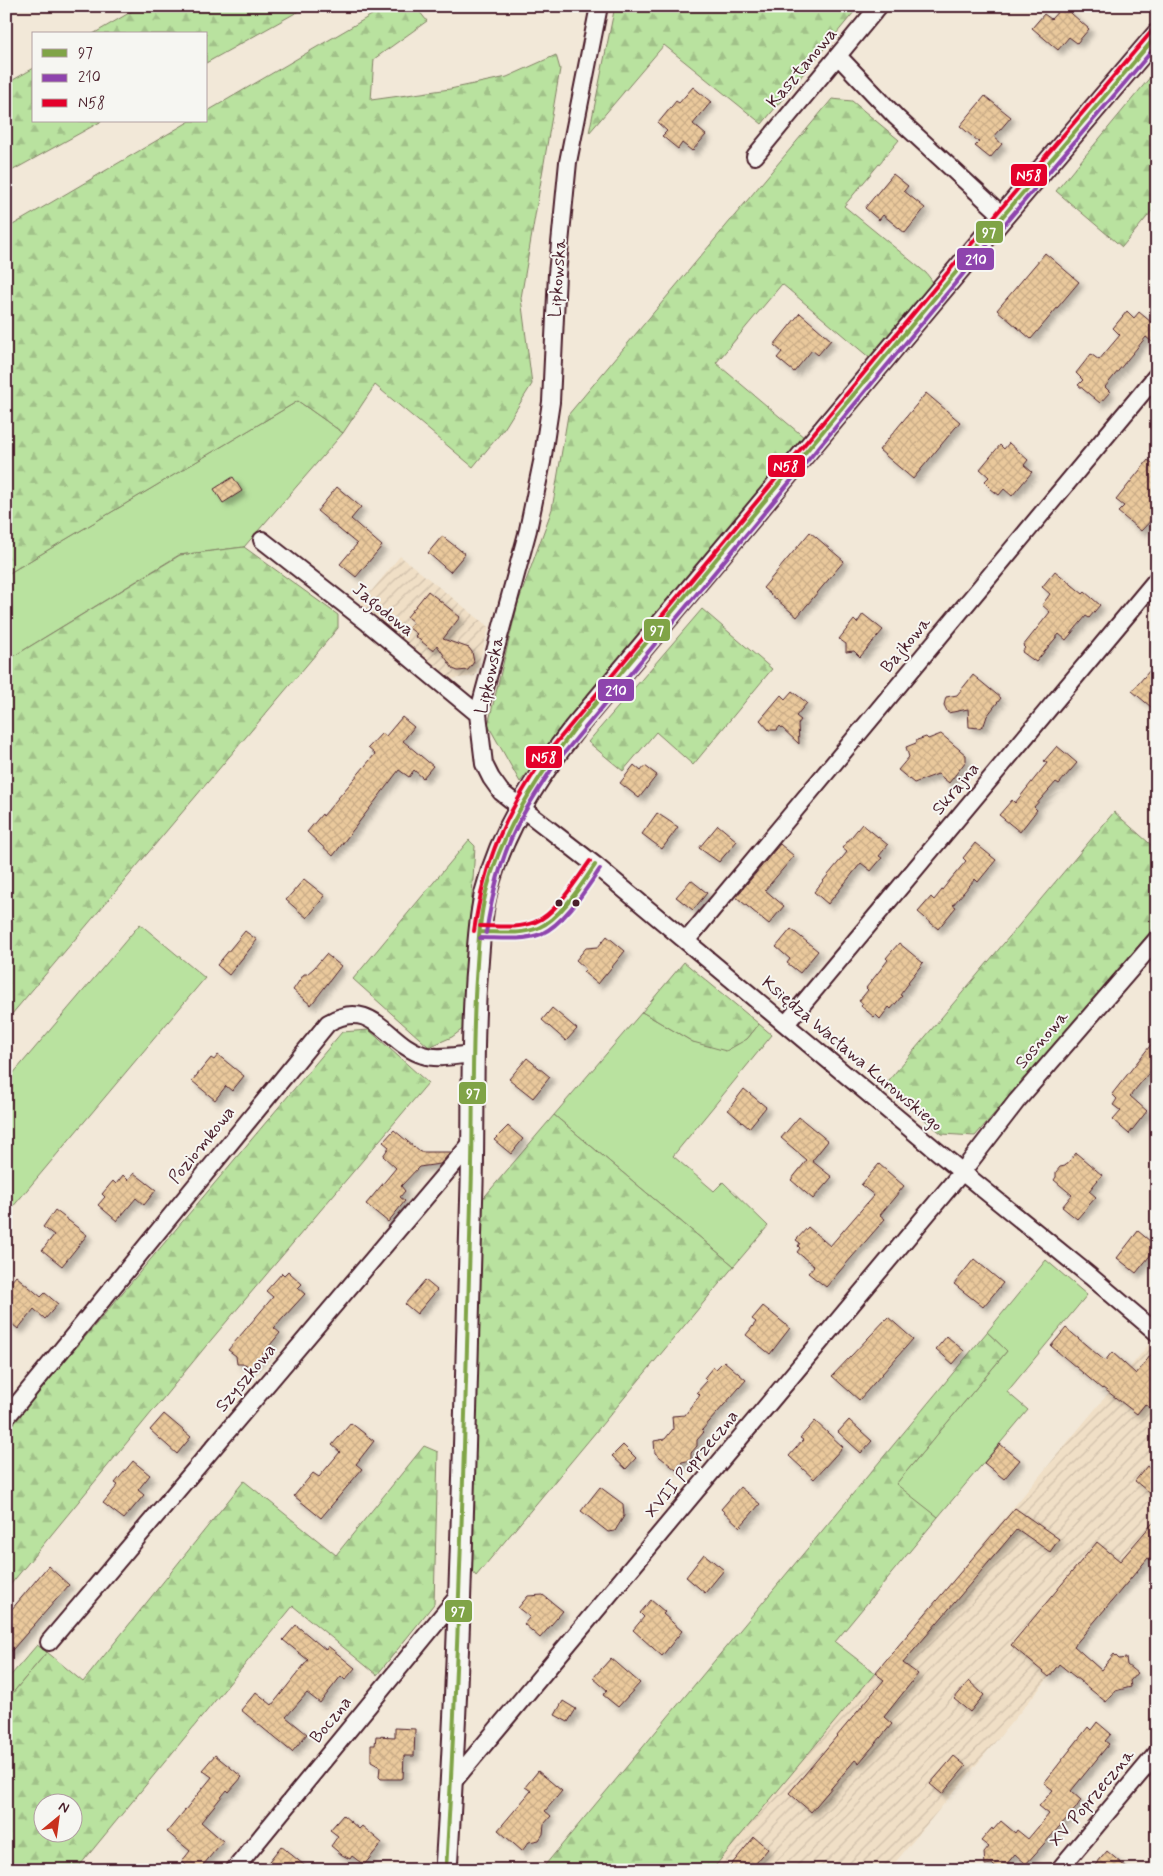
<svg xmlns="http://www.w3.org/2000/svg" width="1163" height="1876" font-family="Mynerve,sans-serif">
  <defs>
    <pattern id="industrial-furrows" width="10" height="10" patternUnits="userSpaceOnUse" patternTransform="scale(1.25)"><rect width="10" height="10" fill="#f0dfc6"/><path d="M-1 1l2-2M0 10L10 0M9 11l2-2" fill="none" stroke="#cfbfaa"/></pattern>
    <pattern id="forest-firs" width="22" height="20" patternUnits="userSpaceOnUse" patternTransform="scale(1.25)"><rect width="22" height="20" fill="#b9e29f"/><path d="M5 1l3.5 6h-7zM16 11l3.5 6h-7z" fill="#a1c189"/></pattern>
    <pattern id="building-cross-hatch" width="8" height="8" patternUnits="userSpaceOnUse" patternTransform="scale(1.25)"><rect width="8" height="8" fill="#eac99c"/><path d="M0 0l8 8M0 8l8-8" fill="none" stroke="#caac87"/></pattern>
    <filter id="shadow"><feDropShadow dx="4.5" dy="4.5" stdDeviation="2.5" flood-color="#0004"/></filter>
  </defs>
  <rect width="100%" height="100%" fill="#f2e8d8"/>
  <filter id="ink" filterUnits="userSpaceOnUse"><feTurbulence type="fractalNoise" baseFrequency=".02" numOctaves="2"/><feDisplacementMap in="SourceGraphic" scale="10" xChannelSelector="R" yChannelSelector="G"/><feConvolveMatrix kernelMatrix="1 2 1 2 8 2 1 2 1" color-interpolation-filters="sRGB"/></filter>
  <g filter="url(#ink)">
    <path fill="url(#industrial-furrows)" d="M400,556L489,627L475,676L451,679L361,604Z
      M1150,1343L1157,1349V1547L889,1870H712Z"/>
    <path fill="#b9e29f" stroke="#828065" d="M298,401L343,433L244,547L179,555L6,661V575Z
      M140,924L205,978L6,1215V1082Z
      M642,1012L693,1042L747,1039L759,1024L772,1035L673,1156L714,1191L723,1182L768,1226L734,1266L554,1115Z
      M1046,1260L1087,1295L1007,1392L1028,1410L938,1517L895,1485L1007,1351L987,1332Z
      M37,1645L47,1652L6,1701V1681Z"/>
    <path fill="url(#forest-firs)" stroke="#828065" fill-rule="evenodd" d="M141,6H308L206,63V34H93Z
      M387,6H415L427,21L374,59L371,100L450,89L507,77L556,55L560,69L521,298L532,384L504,429L473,467L375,385L343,433L298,401L6,575V229L190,121H206V112Z
      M615,6H859L762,124L664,45L589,133Z
      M34,68V121H102L6,174V84Z
      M1157,69V205L1122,247L1056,191Z
      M832,99L852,101L899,140L844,206L926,273L933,282L871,359L782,284L716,363L805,438L520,782L488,725L518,603L552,509L568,415Z
      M244,547L338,615V628L6,1021V661L180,555Z
      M702,609L772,669L693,765L656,732L623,771L588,742Z
      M1114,812L1157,850V924L975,1136L942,1134L884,1086Z
      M469,840L475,846L464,1028L452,1037L429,1047L353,979Z
      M684,962L759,1024L747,1039L726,1051L693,1042L642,1012Z
      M369,1030L428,1083L206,1346L6,1590V1431L342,1032Z
      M554,1115L734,1266L476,1576L468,1566L480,1202Z
      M987,1332L1007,1351L896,1484L938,1517L835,1642L875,1673L712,1870H541Z
      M424,1446L438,1452L434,1604L377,1675L293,1606L76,1870H6V1701L47,1652L83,1682L244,1481L336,1555ZM42,1804H72V1834H42Z"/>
    <path fill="url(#building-cross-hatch)" stroke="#4a1f2b" filter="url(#shadow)" d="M1063,6L1089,29L1077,43L1069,37L1058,50L1032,28L1044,14L1051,19Z
      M693,87L711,102L693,124L706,135L692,151L682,143L678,149L662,136L667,131L658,123L676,101L679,103Z
      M985,96L1011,117L994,137L1002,144L990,158L975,146L979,142L960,126Z
      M893,174L908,186L904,191L925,208L905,233L883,215L879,220L865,208Z
      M1045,253L1079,282L1031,339L997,310Z
      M1127,311L1134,318L1139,312L1157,327V346L1146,337L1105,387L1110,392L1100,403L1078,385L1083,380L1076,373L1091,354L1099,360L1109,348L1120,335L1113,328Z
      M800,313L831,340L818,355L812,350L794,372L777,358L782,352L774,345Z
      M926,393L960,422L913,479L879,450Z
      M1009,443L1028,460L1024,465L1032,472L1012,496L1004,489L999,495L991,489L984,482L989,477L980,469L1000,445L1004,449Z
      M1148,460L1157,467V514L1141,531L1118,512L1124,506L1116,500Z
      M233,477L242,491L223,503L214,489Z
      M337,487L361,507L351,519L382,546L356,577L340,564L357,544L317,511Z
      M810,532L844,561L797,617L763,588Z
      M442,536L465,554L450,572L428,553Z
      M1055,571L1083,594L1085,592L1100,605L1089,618L1086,616L1066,640L1059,634L1036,662L1022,652L1025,648L1023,646L1050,612L1042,605L1050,594L1042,587Z
      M428,591L460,617L443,639L469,648L472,652L474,662L468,670L458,671L453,669L437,645L433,651L415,636L417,634L409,628L413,622L407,617Z
      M863,614L883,630L860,657L854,651L846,652V644L839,639L854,620L857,623Z
      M1157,662V712L1132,691Z
      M973,675L1001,698L987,716L984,725L979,728L969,727L968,709L948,713L944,705L946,697L957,695Z
      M792,691L807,703L796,716L801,720L798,724L799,744L780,726L777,730H769L760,720L781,695L785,699Z
      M402,717L414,727L403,741L433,766L423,778L414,770L409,777L399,770L333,856L307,832L322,814L323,816L375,754L368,748L382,733L386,736Z
      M941,734L966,755V761L949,783L938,774L914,783L898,770L909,757L906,747L916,743L917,740L926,737L928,739Z
      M1057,746L1077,763L1059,784L1056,782L1034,807L1037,810L1020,832L999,815L1012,800L1015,803L1047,763L1044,761Z
      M634,765L641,771L645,766L657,775L639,798L620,783Z
      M657,813L678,827L662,849L642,834Z
      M862,824L888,845L879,856L882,858L871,871L861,863L828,904L814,892L847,852L842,848Z
      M718,825L737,841L719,862L699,848Z
      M975,843L996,860L978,882L975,879L953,905L956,907L938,929L918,912L931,897L934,900L950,880L966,861L963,858Z
      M780,844L794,856L765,890L784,906L769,924L736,897Z
      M304,879L325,896L307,918L286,900Z
      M691,880L707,893L693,910L676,897Z
      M791,929L818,951L800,973L787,963L790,959L776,947Z
      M245,931L257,940L229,975L217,965Z
      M607,936L625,951L598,984L583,972L586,969L576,960L586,948L598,947Z
      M899,943L923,963L908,982L909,983L900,995L902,996L891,1009L889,1007L880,1019L876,1015L874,1017L861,1006L863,1004L859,1001L868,990L866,988L888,960L886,958Z
      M326,954L341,966L311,1005L293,990L304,974H307L314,968Z
      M552,1008L577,1029L566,1041L542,1020Z
      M1157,1037V1063L1130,1096L1147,1111L1129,1134L1113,1120L1121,1111L1113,1105L1117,1099L1112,1094Z
      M218,1055L244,1076L232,1091L226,1086L215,1100L192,1081L211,1058L214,1060Z
      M527,1058L550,1077L533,1098L509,1079Z
      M744,1089L766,1107L749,1128L728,1110Z
      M799,1117L828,1141L812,1161L832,1177L813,1199L791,1180L807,1160L781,1138Z
      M508,1126L523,1139L511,1154L494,1140Z
      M394,1130L420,1152H451L440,1164L419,1167L401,1186L405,1191L400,1197L405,1201L388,1222L366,1204L396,1168L383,1156L389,1147L383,1142Z
      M1076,1153L1102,1175L1089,1191L1096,1197L1077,1219L1062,1207L1072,1195L1054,1180L1056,1177V1172L1060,1167L1065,1166Z
      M879,1164L904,1186L880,1215L885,1219L826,1287L808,1273L814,1266L797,1252L800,1248L798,1246L800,1243L796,1240L808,1227L830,1246L874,1195L861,1185Z
      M134,1173L156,1190L144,1205L136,1198L117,1221L98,1205L105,1197L102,1194L113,1181L116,1184L123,1175L128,1180Z
      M55,1210L87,1235L62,1266L42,1250L54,1235L43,1227Z
      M1138,1231L1157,1247L1136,1273L1117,1258Z
      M974,1259L1003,1283L983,1307L954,1284Z
      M288,1271L302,1284L298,1288L305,1294L274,1328L280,1333L251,1368L245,1364H237L236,1356L228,1350L273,1297L266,1291L282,1273L284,1275Z
      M16,1276L41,1297L45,1293L58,1304L45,1319L34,1309L18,1329L6,1319V1288Z
      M425,1280L437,1290L417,1314L405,1304Z
      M763,1306L790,1328L770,1354L746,1335L756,1322L752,1319Z
      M888,1317L913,1339L859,1400L832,1376Z
      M1066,1328L1105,1361L1112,1352L1136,1374L1157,1347V1399L1150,1408L1145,1404L1137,1414L1103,1388L1102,1389L1051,1346Z
      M947,1336L964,1351L953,1364L936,1349Z
      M724,1361L746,1380L702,1430L704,1432L697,1440V1446L691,1453V1460L682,1462L676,1470L655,1453L654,1441L665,1439L673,1429L672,1416L685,1415L700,1395L697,1392L707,1381L704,1378L713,1367L716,1369Z
      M164,1414L191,1437L177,1454L150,1430Z
      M849,1420L872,1441L861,1453L838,1432Z
      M815,1421L843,1447L814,1479L789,1456L803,1440L800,1438Z
      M351,1423L374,1441L356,1464L362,1469L321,1518L294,1496L313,1473L319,1477L340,1452L332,1445Z
      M1000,1444L1020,1460L1004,1479L984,1463Z
      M623,1445L636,1458L626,1469L612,1456Z
      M133,1461L150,1475L138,1490L144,1495L124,1519L103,1503L118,1485L115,1483Z
      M1147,1466L1157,1474V1499L1135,1481Z
      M600,1487L623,1504L624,1516L615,1531L608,1532L581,1511Z
      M740,1487L760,1504L740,1527L721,1509Z
      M1015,1508L1059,1539L1050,1552L1017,1529L903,1663L918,1674L884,1717L892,1724L859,1763L855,1760L811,1812L789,1793L884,1680L875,1673Z
      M1157,1518V1565L1148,1558L1074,1646L1101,1670L1114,1654L1119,1659L1126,1658L1127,1665L1137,1673L1130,1681L1131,1687L1115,1691L1106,1702L1059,1664L1049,1677L1011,1645L1097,1542L1120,1561Z
      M704,1554L724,1570L705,1593L686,1577Z
      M48,1566L69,1585L6,1657V1616Z
      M543,1595L563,1611L540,1638L524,1624L530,1617L518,1608L528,1596Z
      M651,1600L665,1612L663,1614L682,1631L662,1656L633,1630L644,1617L640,1613Z
      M296,1625L326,1650L328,1646L355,1668L345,1680L341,1676L320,1703L307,1693L286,1717L307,1734L292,1752L241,1710L256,1692L272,1705L308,1660L283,1640Z
      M611,1658L640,1683L618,1707L603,1695L607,1690L593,1678Z
      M969,1681L984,1695L970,1712L954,1699Z
      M563,1701L576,1709L568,1722L555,1715Z
      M1097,1722L1111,1734L1105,1741L1109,1744L1071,1791L1081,1800L1076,1808L1026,1864L1015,1854L1002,1870H998L992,1864L985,1865L984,1853L989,1847L981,1841L992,1828L993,1830L1001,1821L1015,1833L1017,1830L1028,1839L1049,1814L1039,1806L1053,1790L1044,1783L1088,1727L1091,1730Z
      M395,1728L415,1729L414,1756H404L403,1778L401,1779H381L379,1777L380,1766L371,1761V1745H375L376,1736L395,1737Z
      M215,1755L242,1777L229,1792L227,1790L201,1822L223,1841L199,1870H191L182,1861L190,1851L167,1832L212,1777L202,1770Z
      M954,1756L966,1766L942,1794L930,1784Z
      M538,1771L562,1791L545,1811L551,1816L544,1824L543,1834L539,1840L529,1842L522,1851L498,1830L531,1791L525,1787Z
      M343,1815L359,1829L362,1826L382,1843L364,1865L352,1856L350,1859L342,1855L331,1846L338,1836L330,1830Z
      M754,1837L768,1849L750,1870H727Z
      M281,1846L310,1870H262Z
      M1107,1851L1129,1870H1091Z"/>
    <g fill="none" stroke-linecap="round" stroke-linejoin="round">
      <g stroke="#4a1f2b" stroke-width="20">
        <path id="minor" d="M599,6L568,162L557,274L551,402L542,462L528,530L478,714L484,764L491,778L501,792L595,865L962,1172L1090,1276L1157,1333
          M838,56L896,117L1003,216
          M755,156L879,6
          M262,540L368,623L478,714
          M686,941L1157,375
          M786,1024L1157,579
          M6,1418L328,1023C373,996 387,1044 423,1055C438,1060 457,1055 473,1054
          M49,1642L473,1141
          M452,1783L962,1172L1016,1102L1157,939
          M234,1870L459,1595
          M1059,1870L1157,1753"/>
      </g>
      <g stroke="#4a1f2b" stroke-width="25">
        <path id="tertiary" d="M446,1870C461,1642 465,1413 472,1184C474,1112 471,1039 477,967C479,942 480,916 486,892C502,830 536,778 575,728L1003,216L1157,35"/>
      </g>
      <use href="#minor" stroke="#f6f6f2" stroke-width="16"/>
      <use href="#tertiary" stroke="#f6f6f2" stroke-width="21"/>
      <g stroke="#f6f6f2" stroke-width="8">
        <path id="bus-1" d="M480,932C499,932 520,935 538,928C560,919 582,884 595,865
          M446,1870C459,1647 465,1425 471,1202C474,1128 471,1053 476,979C478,950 479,920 486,892C502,830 537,778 575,728L1003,216L1157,35"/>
      </g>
      <g stroke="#f6f6f2" stroke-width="8">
        <path id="bus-2" d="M486,933C492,896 500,860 517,826C528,804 542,784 555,764L1008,220L1157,45
          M480,938C499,938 522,941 541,934C564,924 586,889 600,869"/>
      </g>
      <g stroke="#f6f6f2" stroke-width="8">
        <path id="bus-3" d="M480,926C498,926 518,929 535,922C555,915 577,879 590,861
          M474,931C485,858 504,817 545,756L998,212L1152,31"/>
      </g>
      <use href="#bus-1" stroke="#80a447" stroke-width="4"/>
      <use href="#bus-2" stroke="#8e44ad" stroke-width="4"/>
      <use href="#bus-3" stroke="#e4002b" stroke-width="4"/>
    </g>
  </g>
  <g fill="#4a1f2b" stroke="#f6f6f2" stroke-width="2">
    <circle cx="559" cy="903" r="4.5"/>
    <circle cx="576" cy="903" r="4.5"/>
  </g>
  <g text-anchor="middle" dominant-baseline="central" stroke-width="4" stroke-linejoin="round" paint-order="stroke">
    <g font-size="18" fill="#4a1f2b" stroke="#f6f6f2">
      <text transform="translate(802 68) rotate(-50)">Kasztanowa</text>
      <text transform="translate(558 278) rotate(-86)">Lipkowska</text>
      <text transform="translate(383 610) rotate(39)">Jagodowa</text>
      <text transform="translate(906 645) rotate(-50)">Bajkowa</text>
      <text transform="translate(490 675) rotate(-77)">Lipkowska</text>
      <text transform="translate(956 789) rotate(-50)">Skrajna</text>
      <text transform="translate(1042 1040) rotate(-49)">Sosnowa</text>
      <text transform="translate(852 1054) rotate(40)">Księdza Wacława Kurowskiego</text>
      <text transform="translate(202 1145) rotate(-51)">Poziomkowa</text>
      <text transform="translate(246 1378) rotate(-50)">Szyszkowa</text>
      <text transform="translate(692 1464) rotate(-50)">XVII Poprzeczna</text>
      <text transform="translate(331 1720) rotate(-51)">Boczna</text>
      <text transform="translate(1092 1798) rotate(-50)">XV Poprzeczna</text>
    </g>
  </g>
  <g stroke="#f6f6f2" stroke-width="2">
    <rect x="1010" y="163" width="38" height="24" rx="5" fill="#e4002b"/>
    <rect x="975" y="220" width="29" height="24" rx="5" fill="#80a447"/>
    <rect x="956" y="247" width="39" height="24" rx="5" fill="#8e44ad"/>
    <rect x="767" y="454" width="39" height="24" rx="5" fill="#e4002b"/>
    <rect x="643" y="618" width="28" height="24" rx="5" fill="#80a447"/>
    <rect x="597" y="678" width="38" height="24" rx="5" fill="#8e44ad"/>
    <rect x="525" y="745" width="38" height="24" rx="5" fill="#e4002b"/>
    <rect x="458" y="1081" width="29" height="24" rx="5" fill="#80a447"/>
    <rect x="444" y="1599" width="29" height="24" rx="5" fill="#80a447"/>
  </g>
  <g font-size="14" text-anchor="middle" font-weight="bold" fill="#fff">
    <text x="1029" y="180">N58</text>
    <text x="989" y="237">97</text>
    <text x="976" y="264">210</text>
    <text x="786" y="471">N58</text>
    <text x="657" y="635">97</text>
    <text x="616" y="695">210</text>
    <text x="544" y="762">N58</text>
    <text x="473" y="1098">97</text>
    <text x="458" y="1616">97</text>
  </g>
  <rect width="1163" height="1876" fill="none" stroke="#f6f6f2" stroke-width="25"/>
  <rect x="12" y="12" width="1138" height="1851" fill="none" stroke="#4a1f2b" stroke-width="2" filter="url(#ink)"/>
  <rect x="32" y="32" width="175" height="90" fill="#f6f6f2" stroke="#b1a0a2"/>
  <rect x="42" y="49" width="25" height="8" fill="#80a447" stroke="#b1a0a2"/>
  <text x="78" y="58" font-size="15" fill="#4a1f2b">97</text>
  <rect x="42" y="74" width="25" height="8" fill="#8e44ad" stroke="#b1a0a2"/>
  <text x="78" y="82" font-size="15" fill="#4a1f2b">210</text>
  <rect x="42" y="99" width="25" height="8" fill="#e4002b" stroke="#b1a0a2"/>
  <text x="78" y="108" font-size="15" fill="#4a1f2b">N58</text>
  <g transform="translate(58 1818) rotate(29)"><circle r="24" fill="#f6f6f2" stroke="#b1a0a2"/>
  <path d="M0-4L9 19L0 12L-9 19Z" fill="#c8321e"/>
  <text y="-8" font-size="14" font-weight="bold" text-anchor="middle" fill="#4a1f2b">N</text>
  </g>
</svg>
